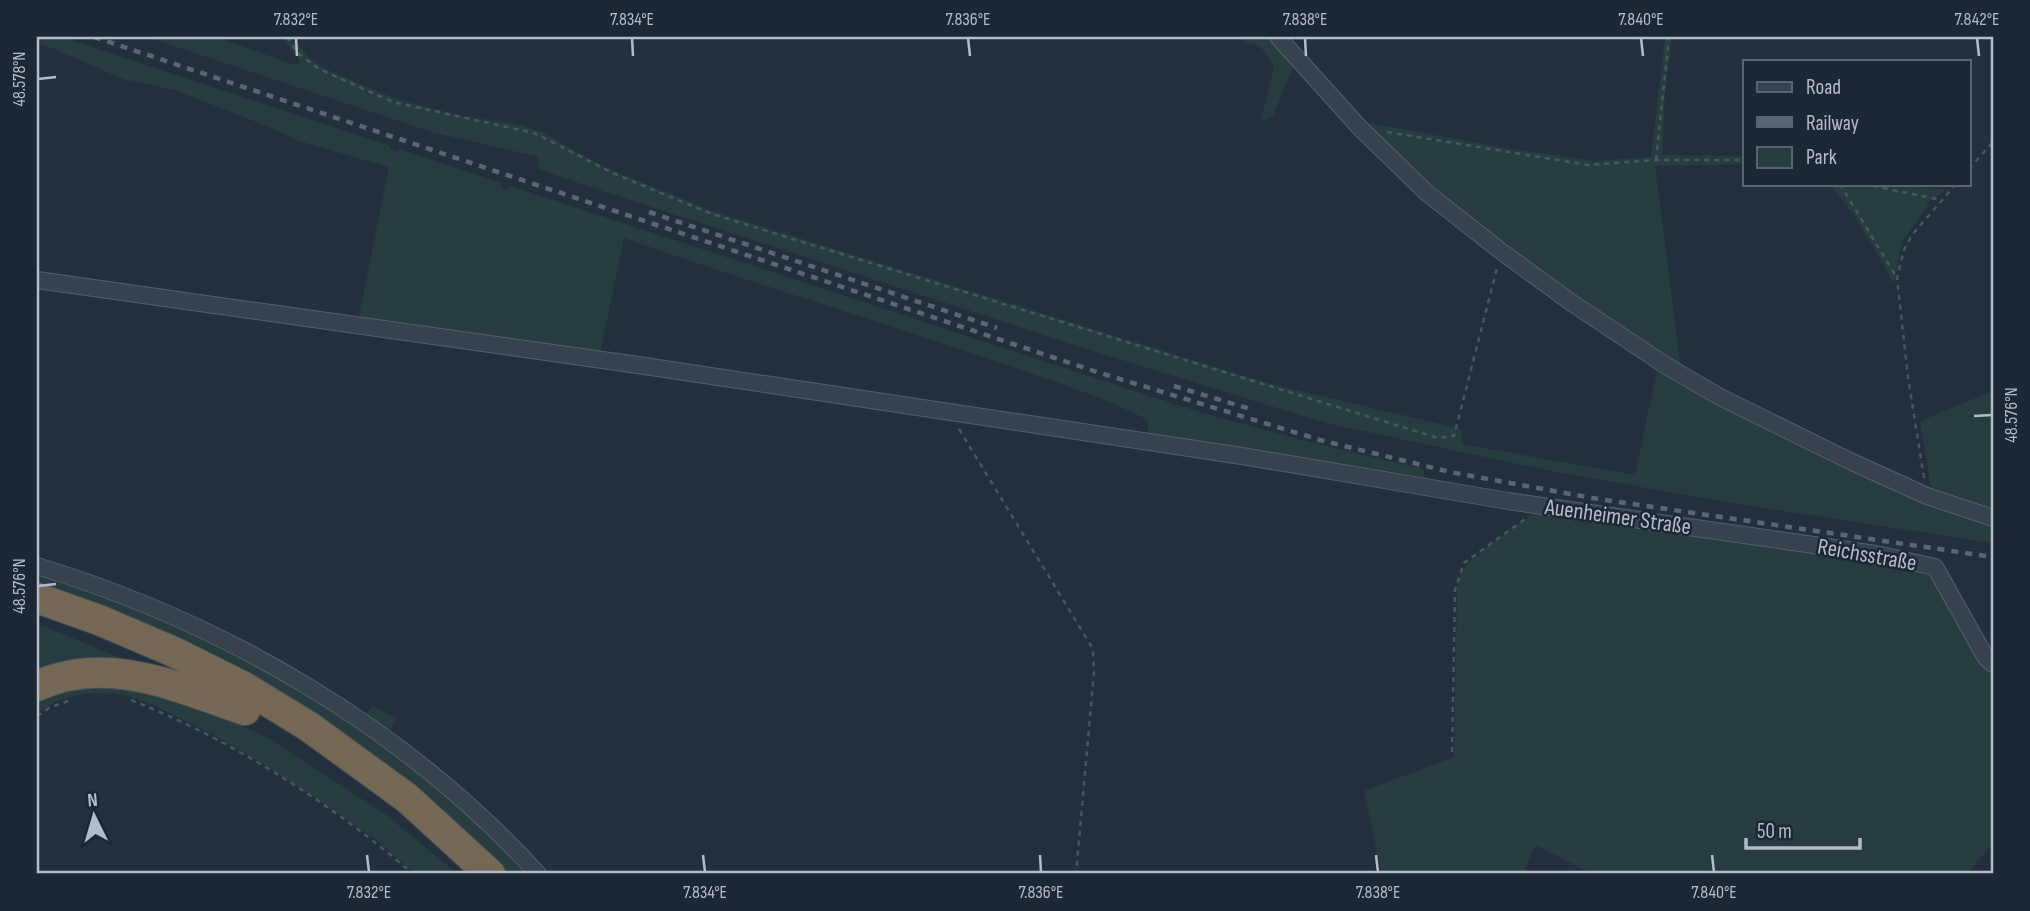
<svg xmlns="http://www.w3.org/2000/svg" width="2030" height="911" font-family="'Sofia Sans Condensed',sans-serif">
  <rect width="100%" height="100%" fill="#242f3e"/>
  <path fill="#263c3f" d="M37,37H62L390,146V149L398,152L399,149L501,183V187L508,189L510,186L1199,412L1318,444L1423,469L1427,484L1148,435V420C1093,392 1032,374 974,354C857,314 740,279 624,238L598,363L357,327L389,167L299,141L267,126L175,90L123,79L52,48L37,43Z
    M146,37H216L295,65L300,61L282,37H293L307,56L323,68L396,99L458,115L520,125L544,133L602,166L712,211L1267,383L1462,429V443L1467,445L1635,475L1658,365L1993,523V543L1731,503L1551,471L1326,423L1096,352L575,182L537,168L539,157L435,133Z
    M1244,37H1271L1294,64L1273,117L1261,121L1274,67L1261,47L1245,43Z
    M1665,37H1672L1665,94L1662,155L1745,156V164L1655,166L1681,369C1593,310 1504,251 1426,179C1407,161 1386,144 1369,123L1499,147L1593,161L1651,157Z
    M1829,184H1888L1946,190L1927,203V208L1902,242L1894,284C1875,249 1856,214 1829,184Z
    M1993,391V510L1931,488L1920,421Z
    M1547,504L1933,569L1993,667V843L1967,874H1593L1536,845L1522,874H1382L1364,791L1454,757L1457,590C1459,583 1459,576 1464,569C1476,551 1527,519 1547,504Z
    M37,567L192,626L360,722L372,706L396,718L386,741L535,874H508L412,788L37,586Z
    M37,625L48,628L118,657L71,660L37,672Z
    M83,681L179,697L268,738L385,814L458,874C447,874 426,878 416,873C402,865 389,849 375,839C317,798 260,759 196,726C166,711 136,693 102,693C79,692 56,700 37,713V696Z"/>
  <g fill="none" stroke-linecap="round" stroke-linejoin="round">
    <g stroke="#565f6c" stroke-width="18">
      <path id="street" d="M1278,37L1360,128L1427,193L1502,252L1572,303L1665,365L1720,397L1850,461L1927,496L1993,518
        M37,280L638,365L1242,456L1508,501L1876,554L1935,567L1986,658L1993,664
        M37,566C225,623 405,728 538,874"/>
    </g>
    <g stroke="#434c59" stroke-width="32">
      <path id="highway" d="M37,598L99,620L174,652L244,687L308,726L407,798L490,874
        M37,686C107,654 177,687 245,710"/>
    </g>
    <path stroke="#44595c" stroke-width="2.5" stroke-dasharray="5 5" stroke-linecap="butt" d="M287,37L299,54L319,69L393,102L534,133L615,174L712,214L1438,438L1454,436L1497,268
      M1387,132L1588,165L1656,160H1745
      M1656,160L1669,37
      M1969,169L1993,142
      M1840,184L1897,278
      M1863,184L1941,200
      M959,429L1093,649L1094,672L1076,874
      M1924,478L1908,377L1897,278L1904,250L1912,235L1956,184
      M131,700C230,739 333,804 413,874
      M37,716L49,708L73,699
      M1452,752L1455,590L1464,563L1525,519"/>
    <use href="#street" stroke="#38414e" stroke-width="16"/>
    <use href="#highway" stroke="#746855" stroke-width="30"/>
    <path stroke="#5a6575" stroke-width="4.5" stroke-dasharray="7 7" stroke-linecap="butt" d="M94,37L1097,372L1320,440L1450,472L1592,498L1993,557
      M649,212L997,328
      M1174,386L1254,410"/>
  </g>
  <path fill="none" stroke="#b4bcc9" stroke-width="2.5" d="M296,38L297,56M632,38L633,56M968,38L970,56M1305,38L1306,56M1641,38L1643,56M1977,38L1979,56M38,79L56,77M1974,416L1992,415M38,586L56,584M367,855L369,872M703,855L705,872M1040,855L1041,872M1376,855L1378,872M1712,855L1714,872"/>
  <g text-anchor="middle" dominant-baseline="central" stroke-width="5" stroke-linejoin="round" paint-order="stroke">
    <g font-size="23" fill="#b4bcc9" stroke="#1d2633">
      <text transform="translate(1618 517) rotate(8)">Auenheimer Straße</text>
      <text transform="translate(1867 555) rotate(10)">Reichsstraße</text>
    </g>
  </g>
  <rect width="2030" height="911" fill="none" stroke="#1d2633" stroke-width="77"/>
  <rect x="1743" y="60" width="228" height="126" fill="#1d2633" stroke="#59626f" stroke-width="2"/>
  <rect x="1757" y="82" width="35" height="10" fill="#38414e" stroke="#59626f" stroke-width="2"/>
  <text x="1806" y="94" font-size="21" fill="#b4bcc9">Road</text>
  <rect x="1757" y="117" width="35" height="10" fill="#5a6575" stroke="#59626f" stroke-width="2"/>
  <text x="1806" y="130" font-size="21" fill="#b4bcc9">Railway</text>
  <rect x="1757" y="147" width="35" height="21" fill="#263c3f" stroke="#59626f" stroke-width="2"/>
  <text x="1806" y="164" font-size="21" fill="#b4bcc9">Park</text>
  <g transform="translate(94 816) rotate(355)" stroke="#1d2633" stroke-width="5" paint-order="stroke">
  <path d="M0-5L12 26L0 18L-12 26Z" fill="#b4bcc9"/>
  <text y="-10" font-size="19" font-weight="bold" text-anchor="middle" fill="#b4bcc9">N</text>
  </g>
  <path d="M1746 838v10h114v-10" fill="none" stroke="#b4bcc9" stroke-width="3.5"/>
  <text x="1757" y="838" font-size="21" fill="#b4bcc9" stroke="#1d2633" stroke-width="5" paint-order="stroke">50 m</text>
  <rect x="38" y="38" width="1954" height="834" fill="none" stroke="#b4bcc9" stroke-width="2.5"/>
  <g font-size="18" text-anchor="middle" fill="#b4bcc9">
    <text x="296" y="25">7.832°E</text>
    <text x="632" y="25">7.834°E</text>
    <text x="968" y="25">7.836°E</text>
    <text x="1305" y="25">7.838°E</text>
    <text x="1641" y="25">7.840°E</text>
    <text x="1977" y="25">7.842°E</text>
    <text transform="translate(19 79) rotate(-90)" y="6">48.578°N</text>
    <text transform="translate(2011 415) rotate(-90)" y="6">48.576°N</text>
    <text transform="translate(19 586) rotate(-90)" y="6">48.576°N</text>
    <text x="369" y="898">7.832°E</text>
    <text x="705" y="898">7.834°E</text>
    <text x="1041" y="898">7.836°E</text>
    <text x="1378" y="898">7.838°E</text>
    <text x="1714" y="898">7.840°E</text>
  </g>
</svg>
